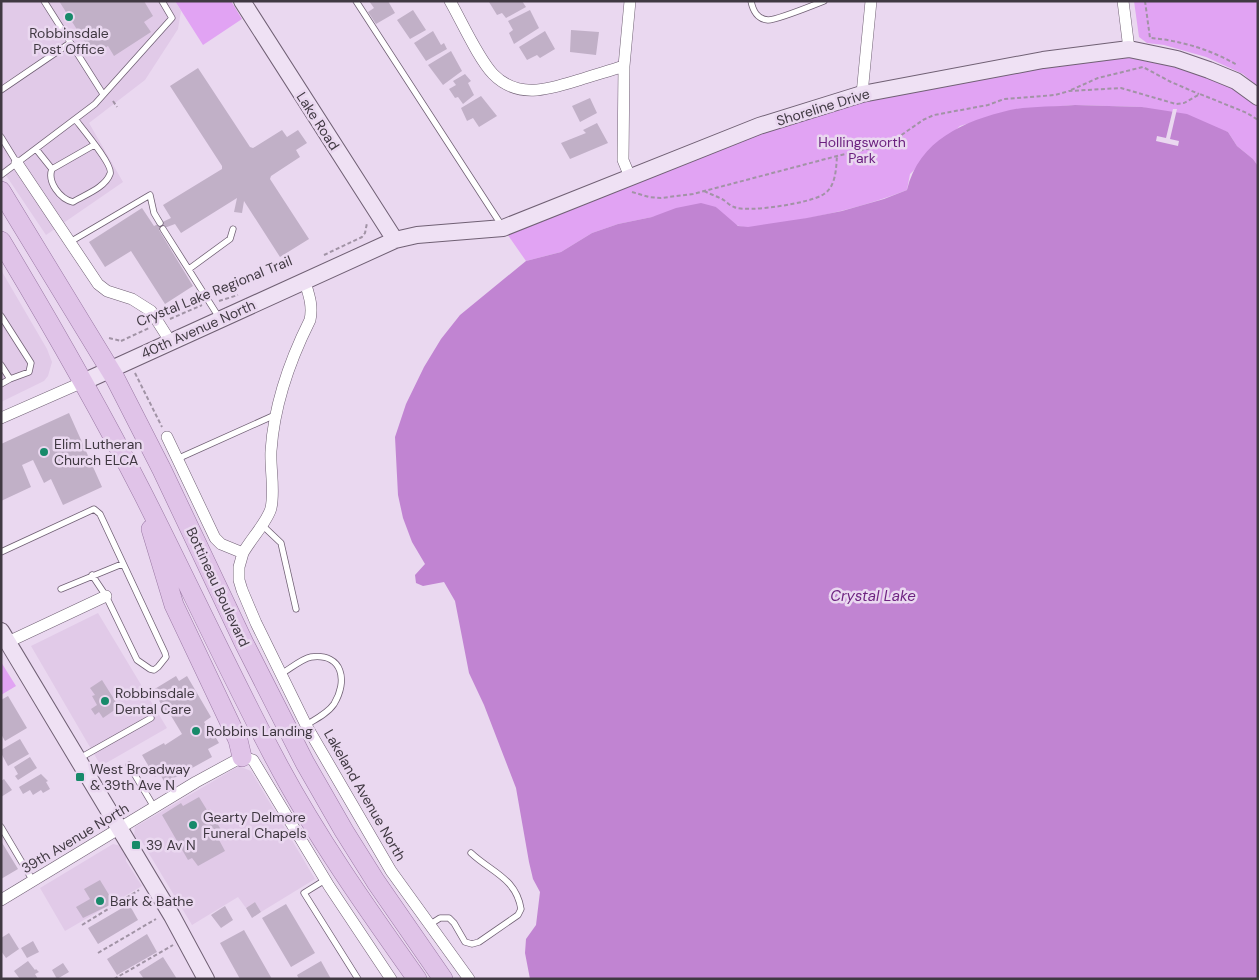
<svg xmlns="http://www.w3.org/2000/svg" width="1259" height="980" font-family="'DM Sans',sans-serif">
  <rect width="100%" height="100%" fill="#ead8f0"/>
  <path fill="#e1cae8" d="M1,1H175L181,11L178,29L145,80L89,123L123,182L46,235L1,168Z
    M1,270L47,349L52,362L48,376L44,381L1,402Z
    M98,613L167,728L101,766L31,646Z
    M239,766L251,771L315,879L261,912L255,902L246,908L238,897L192,925L142,842L134,836L135,827Z
    M113,844L121,846L126,854V861L142,886L65,931L40,888Z"/>
  <path fill="#e1a3f3" d="M175,1H231L242,19L203,45Z
    M1134,1H1258V87L1243,74L1206,57L1164,45L1147,43L1139,37Z
    M1084,54L1177,59L1258,97V166L1253,159L1237,146L1228,132L1142,107L1075,105L1012,110L960,126L910,174L907,190C866,206 824,216 781,223C768,225 753,230 739,226C730,223 722,214 716,207L652,217L618,224L592,233L561,252L526,261L503,228L862,94Z
    M1,662L16,686L1,695Z"/>
  <path fill="#c184d2" d="M1075,105L1142,107L1187,114L1228,132L1237,146L1253,159L1258,166V979H530L525,953L526,939L536,925L540,892L533,879L529,862L516,788L484,705L469,673L455,601L444,582L423,586L416,583L415,575L425,564L412,542L403,518L398,495L395,437L406,404L424,367L441,339L460,315L526,261L561,252L592,233L618,224L652,217L676,208L701,203L716,207L738,226L748,227L807,218L842,211L884,199L907,190C919,140 964,121 1010,110C1028,106 1055,107 1075,105Z"/>
  <path fill="#ead8f0" d="M1173,109H1177L1170,139L1179,141L1178,146L1156,141L1157,136L1166,138Z"/>
  <path fill="#c1b0c7" d="M59,1H144L153,16L144,22L151,32L114,56L108,46L93,55Z
    M369,1H388L395,13L376,24L368,12L374,8Z
    M491,1H522L526,7L506,18L502,13L497,15L489,2Z
    M413,10L426,30L410,39L397,20Z
    M530,10L539,28L514,44L509,33L513,30L508,21Z
    M571,30L599,32L596,55L570,52Z
    M433,31L441,45L444,43L447,49L426,61L414,43Z
    M545,31L555,49L540,58L537,55L527,60L519,47Z
    M451,51L462,71L443,85L428,65Z
    M198,68L250,147L253,148L282,130L287,137L298,130L307,143L296,150L300,157L271,176L270,179L309,239L280,257L244,201L242,213L234,212L237,198L181,233L175,224L159,230L193,286L165,304L131,251L105,267L89,242L142,208L154,226L171,218L163,205L222,169V166L170,86Z
    M465,74L471,81L468,83L474,95L463,104L458,97L455,98L449,89L456,85L453,81Z
    M481,96L497,116L479,127L473,118L467,121L461,108Z
    M590,98L597,113L580,122L572,106Z
    M597,123L608,143L570,159L561,143L586,133L583,130Z
    M69,413L102,487L63,505L51,479L44,483L33,460L22,465L31,487L1,501V444Z
    M176,676L179,681L187,676L211,717L204,722L207,727L209,726L219,743L208,749L212,757L165,783L160,774L155,777L142,755L164,743L165,745L182,734L170,714L168,716L153,690Z
    M102,680L119,707L103,718L99,712L95,715L91,709L97,705L92,696L95,695L90,688Z
    M8,696L27,728L5,741L1,734V700Z
    M20,739L29,754L8,766L1,753V750Z
    M30,757L37,768L18,780L15,776L18,774L14,767Z
    M41,774L48,781L46,782L50,789L43,793L41,790L33,795L30,790L23,794L19,787Z
    M4,779L12,790L1,797V781Z
    M199,797L207,810L209,809L224,835L218,838L225,851L198,866L192,858L188,860L162,815L181,803L183,806Z
    M1,841L18,869L1,879Z
    M100,880L114,903L83,918L76,907L90,899L84,889Z
    M255,902L261,912L252,918L246,908Z
    M129,904L138,920L98,944L88,928Z
    M286,904L315,953L291,967L262,918Z
    M225,906L233,920L221,928L211,915Z
    M244,930L272,979H240L220,943Z
    M9,933L19,949L6,958L1,951V938Z
    M147,934L157,952L117,975L107,959Z
    M33,941L39,952L27,958L21,948Z
    M163,957L177,979H144L139,972Z
    M28,961L35,970L36,969L39,972L35,974L38,979H20L14,971Z
    M321,961L331,979H299L297,975Z
    M63,963L69,972L57,979L52,970Z"/>
  <g fill="none" stroke-linecap="round" stroke-linejoin="round">
    <g stroke="#706074" stroke-width="7">
      <path id="lane" d="M44,1L103,94
        M356,1L502,226
        M751,1C753,11 757,19 768,20C776,20 814,5 824,1
        M1,90L70,43
        M75,119C81,127 114,166 110,174C105,188 84,195 73,202C60,199 47,182 52,169L94,145
        M1,137L17,163
        M36,149L52,169
        M1,175L95,104L172,18L162,1
        M163,229L220,319
        M70,242L150,195L154,213L160,223
        M189,269L230,239L233,229
        M1,316L31,363L29,372L10,379L1,365
        M1,384L10,379
        M177,459L275,415
        M262,525L281,543L296,609
        M1,552L94,509L100,514L165,653L166,657L158,667L154,670L150,669L137,660L106,596L92,575
        M61,589L122,564
        M281,674C290,669 301,659 311,657C343,653 348,681 334,704C328,713 316,719 306,725
        M80,758L151,718
        M129,765L154,807
        M1,827L33,881
        M325,880L304,893L358,979
        M429,925L440,918H449L454,923L465,942L472,944L479,942L518,915L521,909C516,878 491,872 471,853"/>
    </g>
    <g stroke="#706074" stroke-width="12">
      <path id="street" d="M450,1C462,22 478,58 493,74C518,100 550,89 579,80C594,75 609,71 624,66
        M630,1L624,66L623,160L630,177
        M1123,1L1129,49
        M862,94L871,1
        M17,163L98,284L107,291L132,299L151,311L170,341
        M1,418L83,382
        M167,437L215,538L221,544L243,553L239,567V580L242,590L256,623L306,725L391,871L469,979
        M243,553C250,540 268,521 271,508C275,490 270,469 271,451C274,404 289,362 310,320C313,306 309,295 305,282
        M8,642L106,596
        M1,900L196,782L242,757L253,760L329,886L391,979"/>
    </g>
    <g stroke="#706074" stroke-width="18">
      <path id="secondary" d="M242,1L395,240
        M83,382L395,240L417,235L503,228L759,126L862,94L1043,60L1129,49L1177,59L1209,70L1236,81L1258,97
        M1,631L172,916L206,979"/>
    </g>
    <g stroke="#9a79a4" stroke-width="20">
      <path id="primary" d="M1,191L115,378L162,470L244,643L305,763L344,831L376,882L443,979
        M1,241C51,324 99,408 143,494C187,581 228,670 274,757C315,835 366,907 417,979
        M151,529L174,605L238,740L242,757"/>
    </g>
    <path stroke="#a193a5" stroke-width="2" stroke-dasharray="4 2.5" stroke-linecap="butt" d="M1145,1L1150,38C1179,40 1212,50 1237,65
      M1071,90L1098,78L1143,67L1171,82L1199,94
      M113,101L117,107
      M704,191C710,194 716,196 722,199C726,201 730,206 734,207C748,213 812,203 824,194C836,186 836,169 837,156
      M632,192L649,197L661,198L693,194L837,156L875,147L890,143L923,120L934,115L988,105L1004,99L1055,95L1069,91L1121,88L1176,104L1184,103L1200,94L1247,113L1258,120
      M324,255L362,237L365,233L367,223
      M219,301L238,295
      M170,319L202,305
      M109,338L121,341
      M121,341L149,328
      M135,373L162,427
      M146,775L152,771
      M82,925L139,890
      M98,953L156,919
      M114,979L173,945"/>
    <use href="#lane" stroke="#fff" stroke-width="5.5"/>
    <use href="#street" stroke="#fff" stroke-width="11"/>
    <use href="#secondary" stroke="#efe1f4" stroke-width="16"/>
    <use href="#primary" stroke="#e0c3e8" stroke-width="19"/>
  </g>
  <g fill="#178a6a" stroke="#ead8f0" stroke-width="2">
    <circle cx="69" cy="17" r="5"/>
    <circle cx="44" cy="452" r="5"/>
    <circle cx="105" cy="701" r="5"/>
    <circle cx="196" cy="731" r="5"/>
    <rect x="75" y="772" width="10" height="10" rx="2.5"/>
    <circle cx="193" cy="825" r="5"/>
    <rect x="131" y="840" width="10" height="10" rx="2.5"/>
    <circle cx="100" cy="901" r="5"/>
  </g>
  <g text-anchor="middle" dominant-baseline="central" stroke-width="5" stroke-linejoin="round" paint-order="stroke">
    <g font-size="14" fill="#403942" stroke="#ead8f0" text-anchor="start">
      <text x="69" y="33" text-anchor="middle">Robbinsdale<tspan x="69" dy="16">Post Office</tspan></text>
      <text x="54" y="444">Elim Lutheran<tspan x="54" dy="16">Church ELCA</tspan></text>
      <text x="115" y="693">Robbinsdale<tspan x="115" dy="16">Dental Care</tspan></text>
      <text x="206" y="731">Robbins Landing</text>
      <text x="90" y="769">West Broadway<tspan x="90" dy="16">&amp; 39th Ave N</tspan></text>
      <text x="203" y="817">Gearty Delmore<tspan x="203" dy="16">Funeral Chapels</tspan></text>
      <text x="146" y="845">39 Av N</text>
      <text x="110" y="901">Bark &amp; Bathe</text>
    </g>
    <g font-size="14" fill="#403942" stroke="#ead8f0">
      <text transform="translate(823 107) rotate(-17)">Shoreline Drive</text>
      <text transform="translate(318 121) rotate(57)">Lake Road</text>
      <text transform="translate(214 291) rotate(-22)">Crystal Lake Regional Trail</text>
      <text transform="translate(198 329) rotate(-24)">40th Avenue North</text>
      <text transform="translate(218 587) rotate(65)">Bottineau Boulevard</text>
      <text transform="translate(365 795) rotate(60)">Lakeland Avenue North</text>
      <text transform="translate(75 838) rotate(-31)">39th Avenue North</text>
    </g>
    <g font-size="14" fill="#6b217f" stroke="#ead8f0">
      <text x="862" y="142">Hollingsworth<tspan x="862" dy="16">Park</tspan></text>
    </g>
    <g font-size="15" font-style="italic" fill="#6e2481" stroke="#ead8f0">
      <text x="873" y="596">Crystal Lake</text>
    </g>
  </g>
  <rect width="1259" height="980" fill="none" stroke="#403942" stroke-width="5"/>
</svg>
